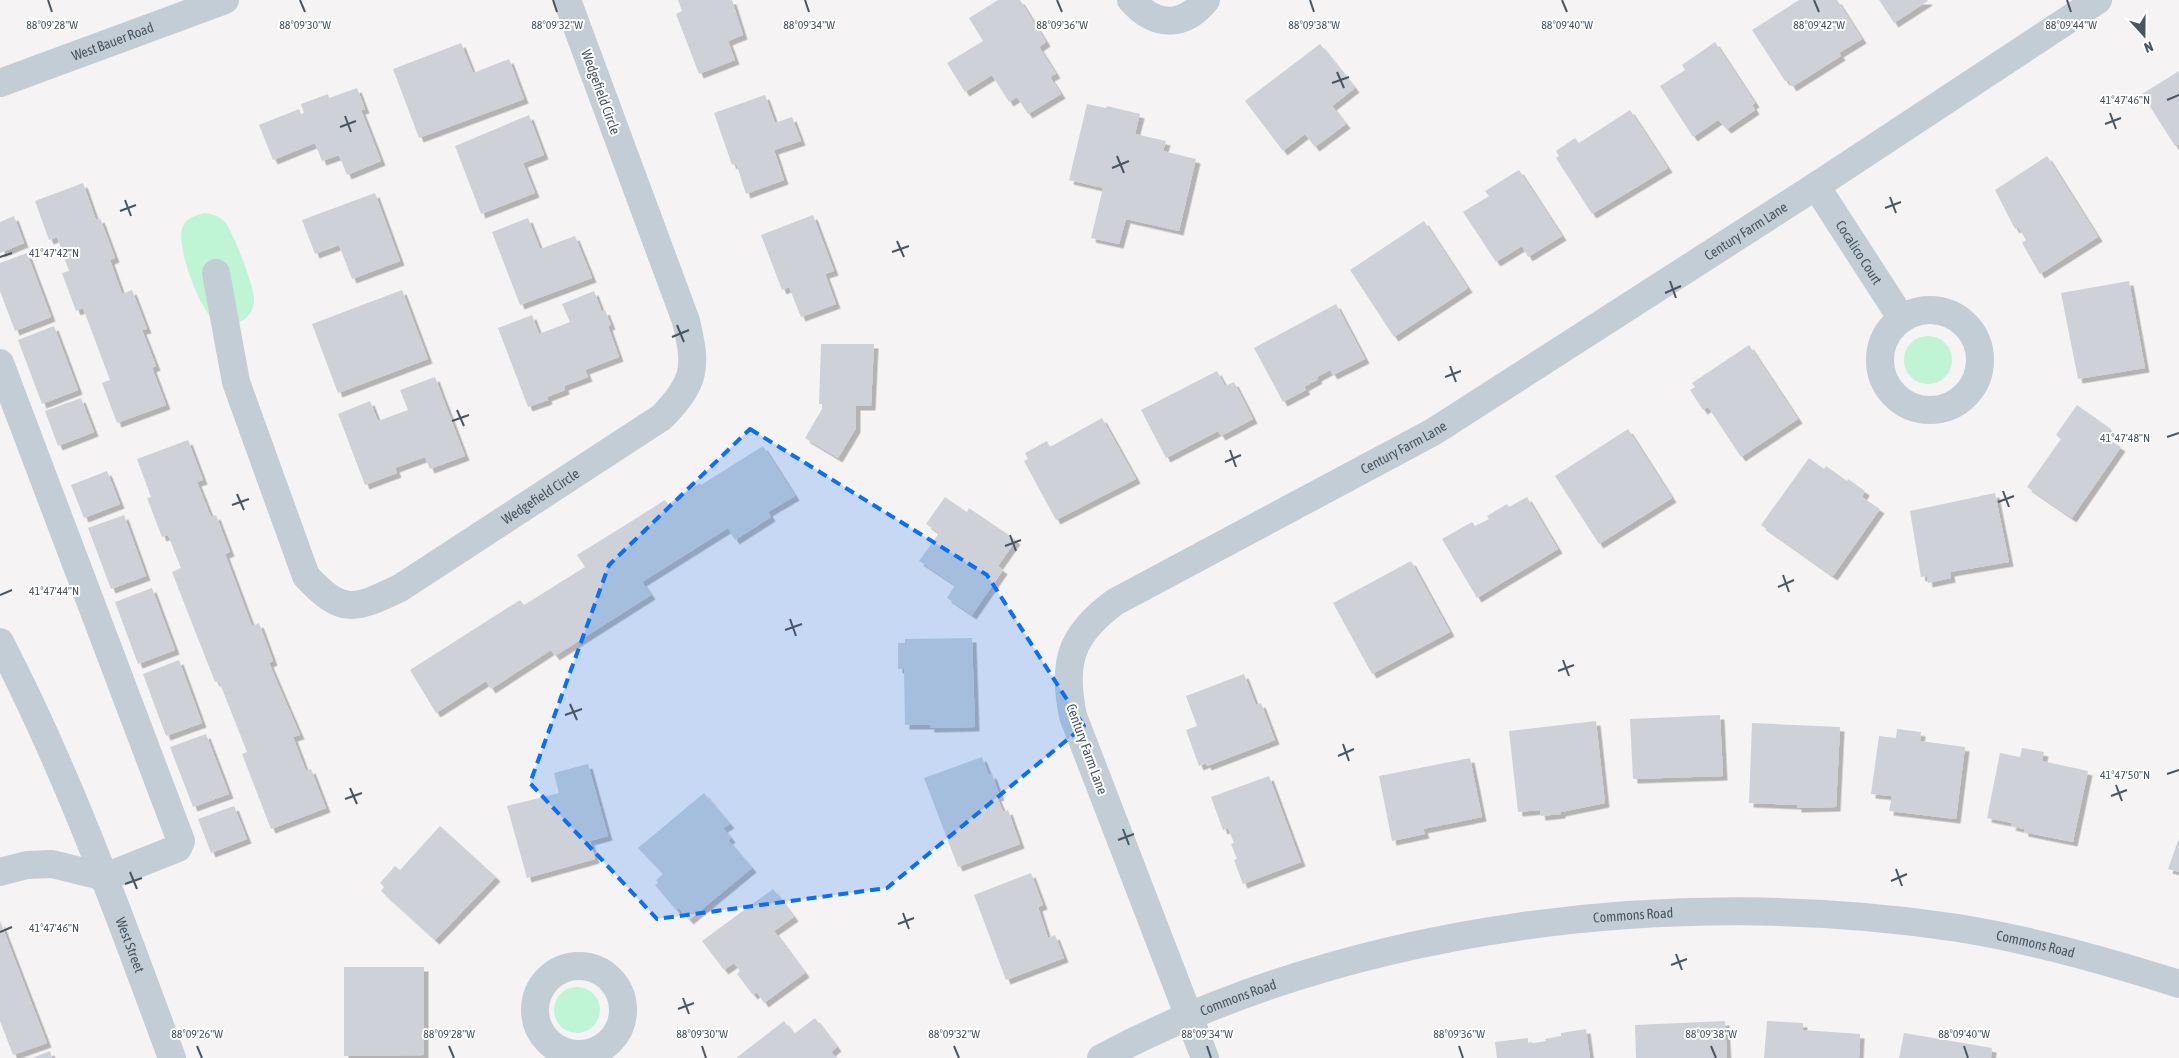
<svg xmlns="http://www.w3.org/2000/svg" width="2179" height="1058" font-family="'Asap Condensed',sans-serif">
  <defs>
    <filter id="shadow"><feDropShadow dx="4.5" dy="4.5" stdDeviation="0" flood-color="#0004"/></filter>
  </defs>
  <rect width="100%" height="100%" fill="#f5f3f3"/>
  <path fill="#bff5d4" d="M205,213C212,214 220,216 225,222C234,234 252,282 254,297C255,305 251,316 243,320C236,324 226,326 218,323C201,316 174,243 183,226C186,218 196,215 205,213Z
    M1904 360a24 24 0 1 1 48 0a24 24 0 1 1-48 0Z
    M554 1010a23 23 0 1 1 46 0a23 23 0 1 1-46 0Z"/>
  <path fill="#ced2d8" filter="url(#shadow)" d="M678,0H732L743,35L728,41L735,60L699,74L676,14L682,11Z
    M998,0H1020L1046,42L1039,47L1056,74L1050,77L1061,94L1028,114L1017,97L1009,102L992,75L965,92L947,63L983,41L969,18Z
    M1799,0H1837L1862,39L1839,53L1841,56L1792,87L1788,80L1785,81L1752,30Z
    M1879,0H1927L1928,1L1894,23Z
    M1715,42L1755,103L1752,105L1755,110L1727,129L1718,120L1693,137L1660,86L1685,70L1682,65Z
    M461,43L473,73L509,59L524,99L419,138L393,69Z
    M1320,44L1355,88L1332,106L1346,124L1315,147L1305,134L1283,151L1245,101Z
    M2179,71V144L2175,146L2142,94Z
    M357,88L365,109L361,110L381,161L347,175L339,155L322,161L315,143L273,160L259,125L299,109L301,114L304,113L301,104L328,94L329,98Z
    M765,95L775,123L792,117L801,141L774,150L784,180L746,194L736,163L732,165L714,113Z
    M1087,104L1106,108L1107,106L1140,114L1135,134L1166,141L1163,151L1196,159L1179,231L1126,219L1119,244L1091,238L1103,188L1069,180Z
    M1630,110L1668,168L1592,214L1556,158L1559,156L1556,151L1575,138L1579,143Z
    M529,115L544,155L523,163L535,193L481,214L455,146Z
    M2047,156L2098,237L2040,274L2022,243L2026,240L2018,227L2015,229L1995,190Z
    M1519,170L1562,236L1528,257L1522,246L1496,262L1463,212L1489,196L1485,191Z
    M83,183L96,220L100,218L115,258L110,260L122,294L132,290L147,329L142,330L156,366L152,368L166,405L117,423L102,383L110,380L83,308L76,311L62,273L69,271L57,237L49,240L35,201Z
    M375,193L400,261L352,279L339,245L315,254L302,220Z
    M813,215L834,271L825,274L836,304L801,317L789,287L782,290L761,235Z
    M14,216L24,243L0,253V222Z
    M528,218L540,249L575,236L592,278L520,305L492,232Z
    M1424,221L1468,288L1394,337L1350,270Z
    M27,253L51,317L15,331L0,291V263Z
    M2129,281L2145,368L2078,379L2061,293Z
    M402,290L428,359L338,393L312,324Z
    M594,291L602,312L605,310L611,325L608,326L619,357L585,370L588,377L564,386L565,390L547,397L548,400L528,407L498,328L532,315L539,334L570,322L562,304Z
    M1336,304L1365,359L1333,375L1330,370L1317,377L1318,379L1304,387L1306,390L1283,402L1254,348Z
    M54,326L78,390L42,404L18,340Z
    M821,344H874L871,406H856V428L838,458L805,438L822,409V404H819Z
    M1749,345L1798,419L1741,457L1708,407L1703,410L1690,390L1695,387L1692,383Z
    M1217,371L1225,386L1234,382L1253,419L1221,436L1218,431L1166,458L1141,410Z
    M435,377L465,456L430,469L425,457L395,468L397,473L365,485L338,414L370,401L378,421L408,410L400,390Z
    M81,398L94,432L58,446L45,411Z
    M2077,405L2111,429L2105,437L2121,447L2072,518L2027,487L2061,439L2056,435Z
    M1102,418L1136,479L1056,520L1024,461L1028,459L1025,453L1047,441L1050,447Z
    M1628,429L1672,498L1599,544L1555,476Z
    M188,440L203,480L197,482L211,517L216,515L230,552L225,554L252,626L259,623L273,661L269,663L300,735L293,737L306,771L311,769L326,808L271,829L242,754L247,752L219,681L215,682L172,572L181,568L168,535L162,537L147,498L151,497L137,459Z
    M763,446L795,496L768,512L771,517L735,540L728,528L642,582L651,595L555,656L551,650L491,689L486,681L436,713L410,670L520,600L524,605L585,567L577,555L635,519L665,500L668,504L700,483L701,485Z
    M1809,458L1824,469L1826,466L1847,481L1848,479L1865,491L1862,497L1880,509L1833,576L1761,525Z
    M107,471L120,504L84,518L71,485Z
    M1995,493L2009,562L1950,572L1951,578L1928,583L1927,576L1921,577L1910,511Z
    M945,497L967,512L969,508L1016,540L998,566L1003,570L972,615L947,598L955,585L919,561L939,533L926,524Z
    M1527,497L1558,549L1477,598L1442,539L1472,522L1475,526L1489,519L1487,516L1507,504L1509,507Z
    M124,515L146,576L111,589L88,528Z
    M1411,561L1450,632L1372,674L1333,603Z
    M152,588L175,650L138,664L115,602Z
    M972,638L975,727L930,728V725H905L904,669H898V643H905V639Z
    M179,660L202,723L166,736L143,674Z
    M1244,674L1256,705L1261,703L1275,740L1207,766L1206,763L1199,766L1186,730L1197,726L1186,696Z
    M1720,715L1723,776L1633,779L1630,719Z
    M1596,721L1605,803L1561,812V814L1541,816L1540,810L1518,812L1509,731Z
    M1752,723L1840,727L1836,807L1797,808V805L1749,803Z
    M1897,729L1921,732L1920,741L1965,747L1956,819L1889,811L1892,796L1871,794L1879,736L1896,738Z
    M206,734L229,794L193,807L170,747Z
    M2022,748L2044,752L2042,761L2088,771L2073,842L2024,832V829L2011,826L2012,823L1987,818L2000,753L2020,757Z
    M982,757L989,775L992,774L1000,796L997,797L1003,812L1008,810L1020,844L958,867L924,778Z
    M1470,758L1482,817L1423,829L1425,834L1392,841L1379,776Z
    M588,764L608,836L590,841L595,859L527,878L507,806L559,793L554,773Z
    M1269,776L1301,862L1243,884L1234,860L1237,859L1231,844L1234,843L1228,828L1223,830L1211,797Z
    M704,793L730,824L723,828L731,838L728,840L752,868L689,920L679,908L676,910L655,885L658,883L656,880L663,874L638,848Z
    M234,806L247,839L211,853L198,819Z
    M440,826L496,877L435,940L381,891L384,887L380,883L395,866L400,870Z
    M2179,838V872L2168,869Z
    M1031,873L1043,905L1038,907L1048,938L1055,935L1064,958L1006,980L974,895Z
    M773,889L794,917L774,931L805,973L764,1003L757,992L753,995L737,974L740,971L734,963L724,970L702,941Z
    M0,921L47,1043L13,1055L0,1021Z
    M344,967H424V1055L344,1056Z
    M815,1018L837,1047L831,1052L836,1058H736L784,1021L794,1034Z
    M1725,1021L1727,1058H1636L1635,1025Z
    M1767,1021L1803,1023V1030L1860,1034L1859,1058H1764Z
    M1586,1029L1590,1058H1497L1495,1042L1528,1038V1044L1546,1041L1545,1039L1561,1036V1033Z
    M1904,1033L1992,1048L1991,1058H1899Z
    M50,1051L52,1058H32Z"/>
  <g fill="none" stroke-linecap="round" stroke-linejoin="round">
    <g stroke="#c3cdd5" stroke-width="28">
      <path d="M1131,0C1155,27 1183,28 1206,0"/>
      <path id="s1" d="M0,83L225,0"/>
      <path id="s2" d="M1816,186L1902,319"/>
      <path id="s3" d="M216,273L236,382L306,576C342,615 354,610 400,588L662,417C696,382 697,367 686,321L567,0"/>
      <circle cx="1930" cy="360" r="50"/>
      <path d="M0,363L181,841L178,848L105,877L52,864L27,865L0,872"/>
      <path id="s4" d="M0,642C69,775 120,917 172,1058"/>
      <circle cx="579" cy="1010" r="44"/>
      <path id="s5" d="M1101,1058C1354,924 1677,885 1958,928C2033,940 2107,961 2179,984"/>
      <path id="s6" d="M1205,1058L1073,716C1062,663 1070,635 1115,602L1433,432L1816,186L2098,0"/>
    </g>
  </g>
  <path fill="#086ffa" fill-opacity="0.2" stroke="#086ffa" stroke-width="4" stroke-dasharray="10 6" stroke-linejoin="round" d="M750,429L987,575L1084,726L887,888L657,919L530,783L609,565Z"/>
  <path fill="none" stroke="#485663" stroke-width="2" d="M48,0L52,12M300,0L305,12M553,0L557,12M805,0L809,12M1057,0L1062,12M1310,0L1314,12M1562,0L1567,12M1814,0L1819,12M2067,0L2071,12M1337,72L1344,88M1332,83L1349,77M2167,100L2179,95M2110,113L2116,129M345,116L351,132M2105,124L2121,118M340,127L356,121M1117,156L1124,173M1112,168L1129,161M1890,197L1896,213M125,200L131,216M1885,208L1901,202M120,211L136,205M897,241L904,257M892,252L909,246M0,257L12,253M1670,281L1676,298M1665,293L1681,286M677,325L684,342M672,337L689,330M1450,366L1456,382M1445,377L1461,371M457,410L464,426M452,421L469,415M2167,437L2179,433M1230,450L1236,467M1225,462L1241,455M2003,491L2009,507M237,494L244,510M1998,502L2014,496M232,505L249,499M1010,535L1016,551M1005,546L1021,540M1783,575L1789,592M1778,587L1794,580M0,595L12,590M790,619L796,636M785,630L802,624M1563,660L1569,676M1558,671L1574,665M570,704L577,720M565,715L582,709M1343,744L1349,761M1338,756L1354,749M2167,774L2179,770M2116,785L2122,801M350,788L357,804M2111,796L2127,790M345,799L362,793M1123,829L1129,845M1118,840L1134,834M1896,869L1902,886M130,872L137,889M1891,881L1907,874M125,884L142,878M903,913L909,929M898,924L914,918M0,932L12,927M1676,954L1682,970M1671,965L1687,959M683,998L689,1014M678,1009L694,1003M197,1046L202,1058M449,1046L454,1058M702,1046L706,1058M954,1046L959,1058M1207,1046L1211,1058M1459,1046L1463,1058M1711,1046L1716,1058M1964,1046L1968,1058"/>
  <g text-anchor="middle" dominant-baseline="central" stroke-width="4" stroke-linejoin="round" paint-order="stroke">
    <g font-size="14" fill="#485663" stroke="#fff">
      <text stroke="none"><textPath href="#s1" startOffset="120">West Bauer Road</textPath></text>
      <text transform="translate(601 92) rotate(70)">Wedgefield Circle</text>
      <text stroke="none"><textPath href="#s6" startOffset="1230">Century Farm Lane</textPath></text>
      <text stroke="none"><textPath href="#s2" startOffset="79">Cocalico Court</textPath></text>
      <text stroke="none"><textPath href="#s6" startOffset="825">Century Farm Lane</textPath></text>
      <text stroke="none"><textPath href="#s3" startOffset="592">Wedgefield Circle</textPath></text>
      <text transform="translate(1087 749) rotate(70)">Century Farm Lane</text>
      <text stroke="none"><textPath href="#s5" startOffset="555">Commons Road</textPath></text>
      <text stroke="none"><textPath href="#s4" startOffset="330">West Street</textPath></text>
      <text stroke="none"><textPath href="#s5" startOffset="960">Commons Road</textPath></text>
      <text stroke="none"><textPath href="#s5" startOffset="150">Commons Road</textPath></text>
    </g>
  </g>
  <g font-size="12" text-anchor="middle" fill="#485663" stroke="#fff" stroke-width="4" stroke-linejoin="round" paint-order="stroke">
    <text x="52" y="29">88°09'28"W</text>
    <text x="809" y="29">88°09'34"W</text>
    <text x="1062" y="29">88°09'36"W</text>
    <text x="1314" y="29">88°09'38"W</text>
    <text x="305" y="29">88°09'30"W</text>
    <text x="557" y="29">88°09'32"W</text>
    <text x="1567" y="29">88°09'40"W</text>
    <text x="1819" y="29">88°09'42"W</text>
    <text x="2071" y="29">88°09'44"W</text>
    <text x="2125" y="104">41°47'46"N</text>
    <text x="54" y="257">41°47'42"N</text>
    <text x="2125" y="442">41°47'48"N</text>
    <text x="54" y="595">41°47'44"N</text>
    <text x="2125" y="779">41°47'50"N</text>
    <text x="54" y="932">41°47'46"N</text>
    <text x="197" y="1038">88°09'26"W</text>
    <text x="449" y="1038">88°09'28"W</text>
    <text x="702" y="1038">88°09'30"W</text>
    <text x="954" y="1038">88°09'32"W</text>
    <text x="1207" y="1038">88°09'34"W</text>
    <text x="1459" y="1038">88°09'36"W</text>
    <text x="1711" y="1038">88°09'38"W</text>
    <text x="1964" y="1038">88°09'40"W</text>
  </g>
  <g transform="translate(2144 35) rotate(159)" stroke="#ffffff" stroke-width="4" paint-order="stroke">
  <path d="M0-4L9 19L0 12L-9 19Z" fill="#485663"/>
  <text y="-8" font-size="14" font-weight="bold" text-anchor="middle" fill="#485663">N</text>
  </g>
</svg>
